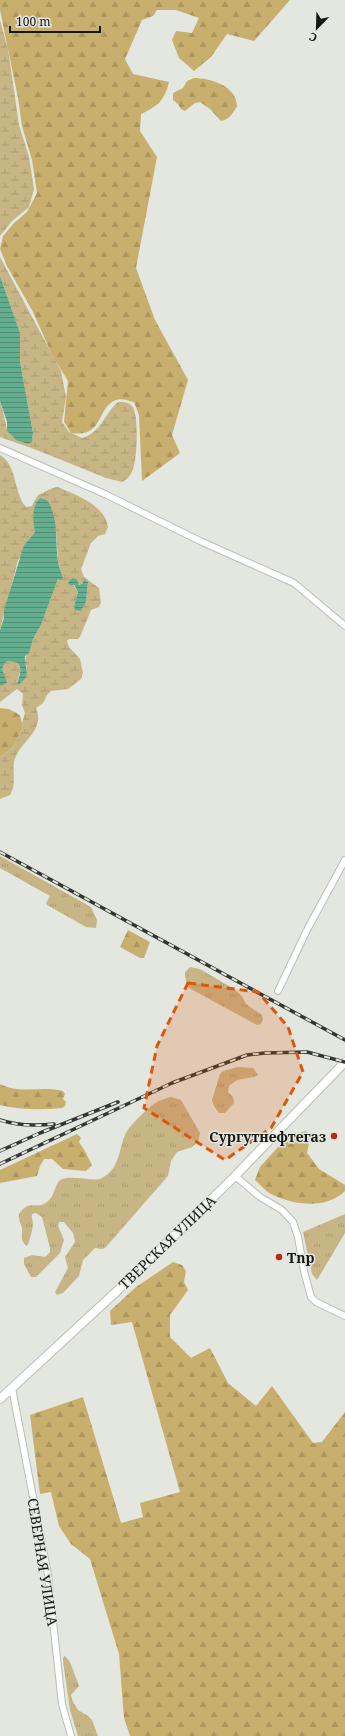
<svg xmlns="http://www.w3.org/2000/svg" width="345" height="1736" font-family="'Noto Serif',serif">
  <defs>
    <pattern id="grass-tufts" width="24" height="20" patternUnits="userSpaceOnUse"><rect width="24" height="20" fill="#c8b586"/><path d="M3 7l-1-3M5 7V3M7 7l1-3M15 17l-1-3M17 17v-4M19 17l1-3" fill="none" stroke="#ab9b73"/></pattern>
    <pattern id="forest-firs" width="22" height="20" patternUnits="userSpaceOnUse"><rect width="22" height="20" fill="#c9af6d"/><path d="M5 1l3.5 6h-7zM16 11l3.5 6h-7z" fill="#ac965e"/></pattern>
    <pattern id="wetland-marsh" width="20" height="14" patternUnits="userSpaceOnUse"><rect width="20" height="14" fill="#c8b586"/><path d="M1 5h8M5 5V1M11 12h8M15 12V8" fill="none" stroke="#ab9b73"/></pattern>
    <pattern id="water-rules" width="6" height="5" patternUnits="userSpaceOnUse"><rect width="6" height="5" fill="#62ae8f"/><path d="M0 2.5h6" fill="none" stroke="#508d74"/></pattern>
  </defs>
  <rect width="100%" height="100%" fill="#e3e7df"/>
  <path fill="url(#grass-tufts)" d="M0,856L91,907L97,920L96,928L86,927L47,905L46,903L50,896L0,868Z
    M190,967L200,969L234,989L242,996L246,1004L262,1015L263,1019L261,1024L257,1025L189,988L186,982L185,972Z
    M238,1067L253,1068L258,1075L254,1077L237,1080L229,1086L228,1092L233,1097L234,1103L225,1113H219L214,1106L212,1100L220,1074L223,1071Z
    M171,1097L181,1100L200,1133L198,1142L192,1147L177,1152L171,1161L168,1176L105,1248L102,1249L95,1248L83,1260L79,1276L63,1293L57,1295L55,1292L68,1268L65,1257L75,1242L73,1233L64,1222H59L58,1226L64,1240L60,1253L36,1277H31L24,1264V1258L32,1255L45,1257L50,1252V1248L42,1217L36,1213L32,1214C31,1218 33,1220 33,1224C33,1228 29,1244 27,1246C19,1240 23,1235 22,1228C21,1223 18,1220 19,1214C29,1199 37,1210 47,1202C55,1196 54,1186 60,1180C73,1174 94,1183 102,1178C121,1168 118,1149 126,1133C130,1125 151,1104 159,1101C163,1099 167,1098 171,1097Z
    M345,1214V1233L317,1280L312,1274L303,1232Z
    M65,1656L70,1662L79,1686L71,1695L73,1702L78,1710L88,1716L92,1720L98,1736H78L70,1710L63,1661V1658Z"/>
  <path fill="url(#forest-firs)" d="M0,0H290L254,41L227,34L211,57L194,71L179,58L172,40L176,31L192,33L199,18L176,10H157L153,16L142,20L125,59L133,74L169,82C165,100 157,107 141,114L140,131L157,157L136,268L155,320L188,380L172,435L180,453L142,481L139,415L134,402C128,401 122,398 116,400C96,408 104,438 71,433L64,422L68,381L52,355L33,312L7,266L0,249L3,236L14,223L27,212L37,193L32,160L22,126L18,98L0,10Z
    M194,78C210,78 237,86 237,106C234,112 229,120 221,121L210,109L200,102L195,103L185,111L181,109L178,104L173,100V93L183,88L187,81Z
    M0,708L9,709L20,715L23,728L13,747L0,757Z
    M128,930L150,942L144,958H140L120,947Z
    M0,1084C22,1095 42,1085 63,1091L65,1094L63,1099L66,1102L65,1106L62,1108C41,1110 21,1110 0,1105Z
    M306,1131C312,1137 308,1146 307,1153L319,1169L345,1185V1191C326,1210 293,1205 271,1194C265,1191 260,1184 255,1180L260,1167L287,1137Z
    M77,1134L81,1138L79,1142L85,1151L92,1165L86,1171L63,1169L52,1159H44L40,1166L37,1176L0,1183V1170Z
    M173,1262L182,1265L186,1271L184,1282L188,1290L170,1315V1337L191,1358L210,1348L228,1383L256,1406L272,1386L313,1443L322,1442L345,1412V1736H130L124,1718L119,1654L90,1559L71,1544L59,1526L51,1492L40,1494L30,1415L83,1397L121,1523L143,1517L140,1503L180,1492L132,1322L111,1325L110,1311L136,1287Z"/>
  <path fill="url(#wetland-marsh)" fill-rule="evenodd" d="M0,20L8,49L19,125L29,157L34,189L29,207L12,221L0,236Z
    M0,257L61,371L66,397L62,422L69,432L82,438C101,433 104,414 118,402C123,402 129,402 132,406C139,414 137,455 134,465C133,473 128,479 122,482L106,478L34,449L0,437V401C3,411 5,421 7,430C9,434 13,437 16,440L33,438V433L20,362V333L0,276Z
    M0,455C18,466 13,492 26,507L32,506L38,495C44,493 52,487 58,487C76,495 105,505 108,527L105,534L98,536L91,543L81,569L84,577L99,588L101,603L99,607L91,610L80,637L78,639H69L67,641L69,647L80,659L83,673L81,679L68,689L51,691L47,695L43,703L36,708C45,729 24,739 16,756C10,768 18,783 10,795L0,799V757L13,747L23,728L22,723L25,713L22,705L23,694L17,689L0,702V686L3,683L2,669L5,663L8,661L18,663L21,670L17,682L24,680L27,667L25,663L26,656L29,652L33,639L41,625L58,579L63,578L58,562L56,530L34,525L35,532L24,545L22,556L18,560L0,630ZM84,579L88,582L86,601L74,606L78,592L72,584L78,580V584L81,585Z"/>
  <path fill="url(#water-rules)" d="M0,276L20,333V362L33,433L32,442L28,444L16,440L7,431V422L0,401Z
    M40,498L47,500C59,517 55,543 58,562C59,568 62,573 63,578L61,580L58,579L41,625L33,639L29,653L25,656C24,664 30,672 24,680C22,681 20,683 19,685L17,684C19,676 23,671 18,663L8,661L5,663L2,669L7,683L0,686V630L4,618V610L24,545L35,532C33,521 31,507 40,498Z
    M73,578L77,579L79,585L82,584L84,579L88,582L86,601L81,611L75,610L74,606L78,592L74,585H70L68,583L70,580Z"/>
  <g fill="none" stroke-linecap="round" stroke-linejoin="round">
    <g stroke="#bbbeb6" stroke-width="8">
      <path id="minor" d="M0,448L107,495L200,541L294,583L345,626
        M278,991L308,928L345,860
        M235,1176L260,1197L282,1210L293,1222L298,1237L304,1271L311,1297L316,1302L345,1316
        M12,1388L48,1575L62,1704L71,1736"/>
    </g>
    <g stroke="#bbbeb6" stroke-width="10">
      <path id="major" d="M0,1399L130,1279L235,1176L345,1062"/>
    </g>
    <use href="#minor" stroke="#fff" stroke-width="6"/>
    <use href="#major" stroke="#fff" stroke-width="8"/>
    <g stroke="#353632" stroke-width="3.5">
      <path id="rail" d="M0,852L345,1040
        M0,1120C18,1126 35,1126 54,1124
        M0,1151L40,1133L118,1102
        M0,1164L172,1083L247,1055L265,1053L307,1052L345,1062"/>
    </g>
    <use href="#rail" stroke="#e3e7df" stroke-width="2" stroke-dasharray="6" stroke-linecap="butt"/>
  </g>
  <path fill="#de560c" fill-opacity="0.2" stroke="#de560c" stroke-width="3" stroke-dasharray="8 5" stroke-linejoin="round" d="M188,983L258,992L288,1027L303,1072L271,1128L225,1160L144,1108L157,1046Z"/>
  <g fill="#b72a15" stroke="#e3e7df" stroke-width="1.5">
    <circle cx="334" cy="1136" r="4"/>
    <circle cx="279" cy="1257" r="4"/>
  </g>
  <g text-anchor="middle" dominant-baseline="central" stroke-width="3" stroke-linejoin="round" paint-order="stroke">
    <g font-size="14" font-weight="bold" fill="#171815" stroke="#e3e7df" text-anchor="end">
      <text x="326" y="1136">Сургутнефтегаз</text>
      <text x="287" y="1257" text-anchor="start">Tnp</text>
    </g>
    <g font-size="14" fill="#171815" stroke="#e3e7df">
      <text transform="translate(167 1242) rotate(-44)">ТВЕРСКАЯ УЛИЦА</text>
      <text transform="translate(43 1562) rotate(81)">СЕВЕРНАЯ УЛИЦА</text>
    </g>
  </g>
  <g transform="translate(317 28) rotate(203)" stroke="#e3e7df" stroke-width="3" paint-order="stroke">
  <path d="M0-3L7 15L0 10L-7 15Z" fill="#171815"/>
  <text y="-6" font-size="11" font-weight="bold" text-anchor="middle" fill="#171815">С</text>
  </g>
  <path d="M10 26v6h90v-6" fill="none" stroke="#171815" stroke-width="2"/>
  <text x="16" y="26" font-size="12" fill="#171815" stroke="#e3e7df" stroke-width="3" paint-order="stroke">100 m</text>
</svg>
